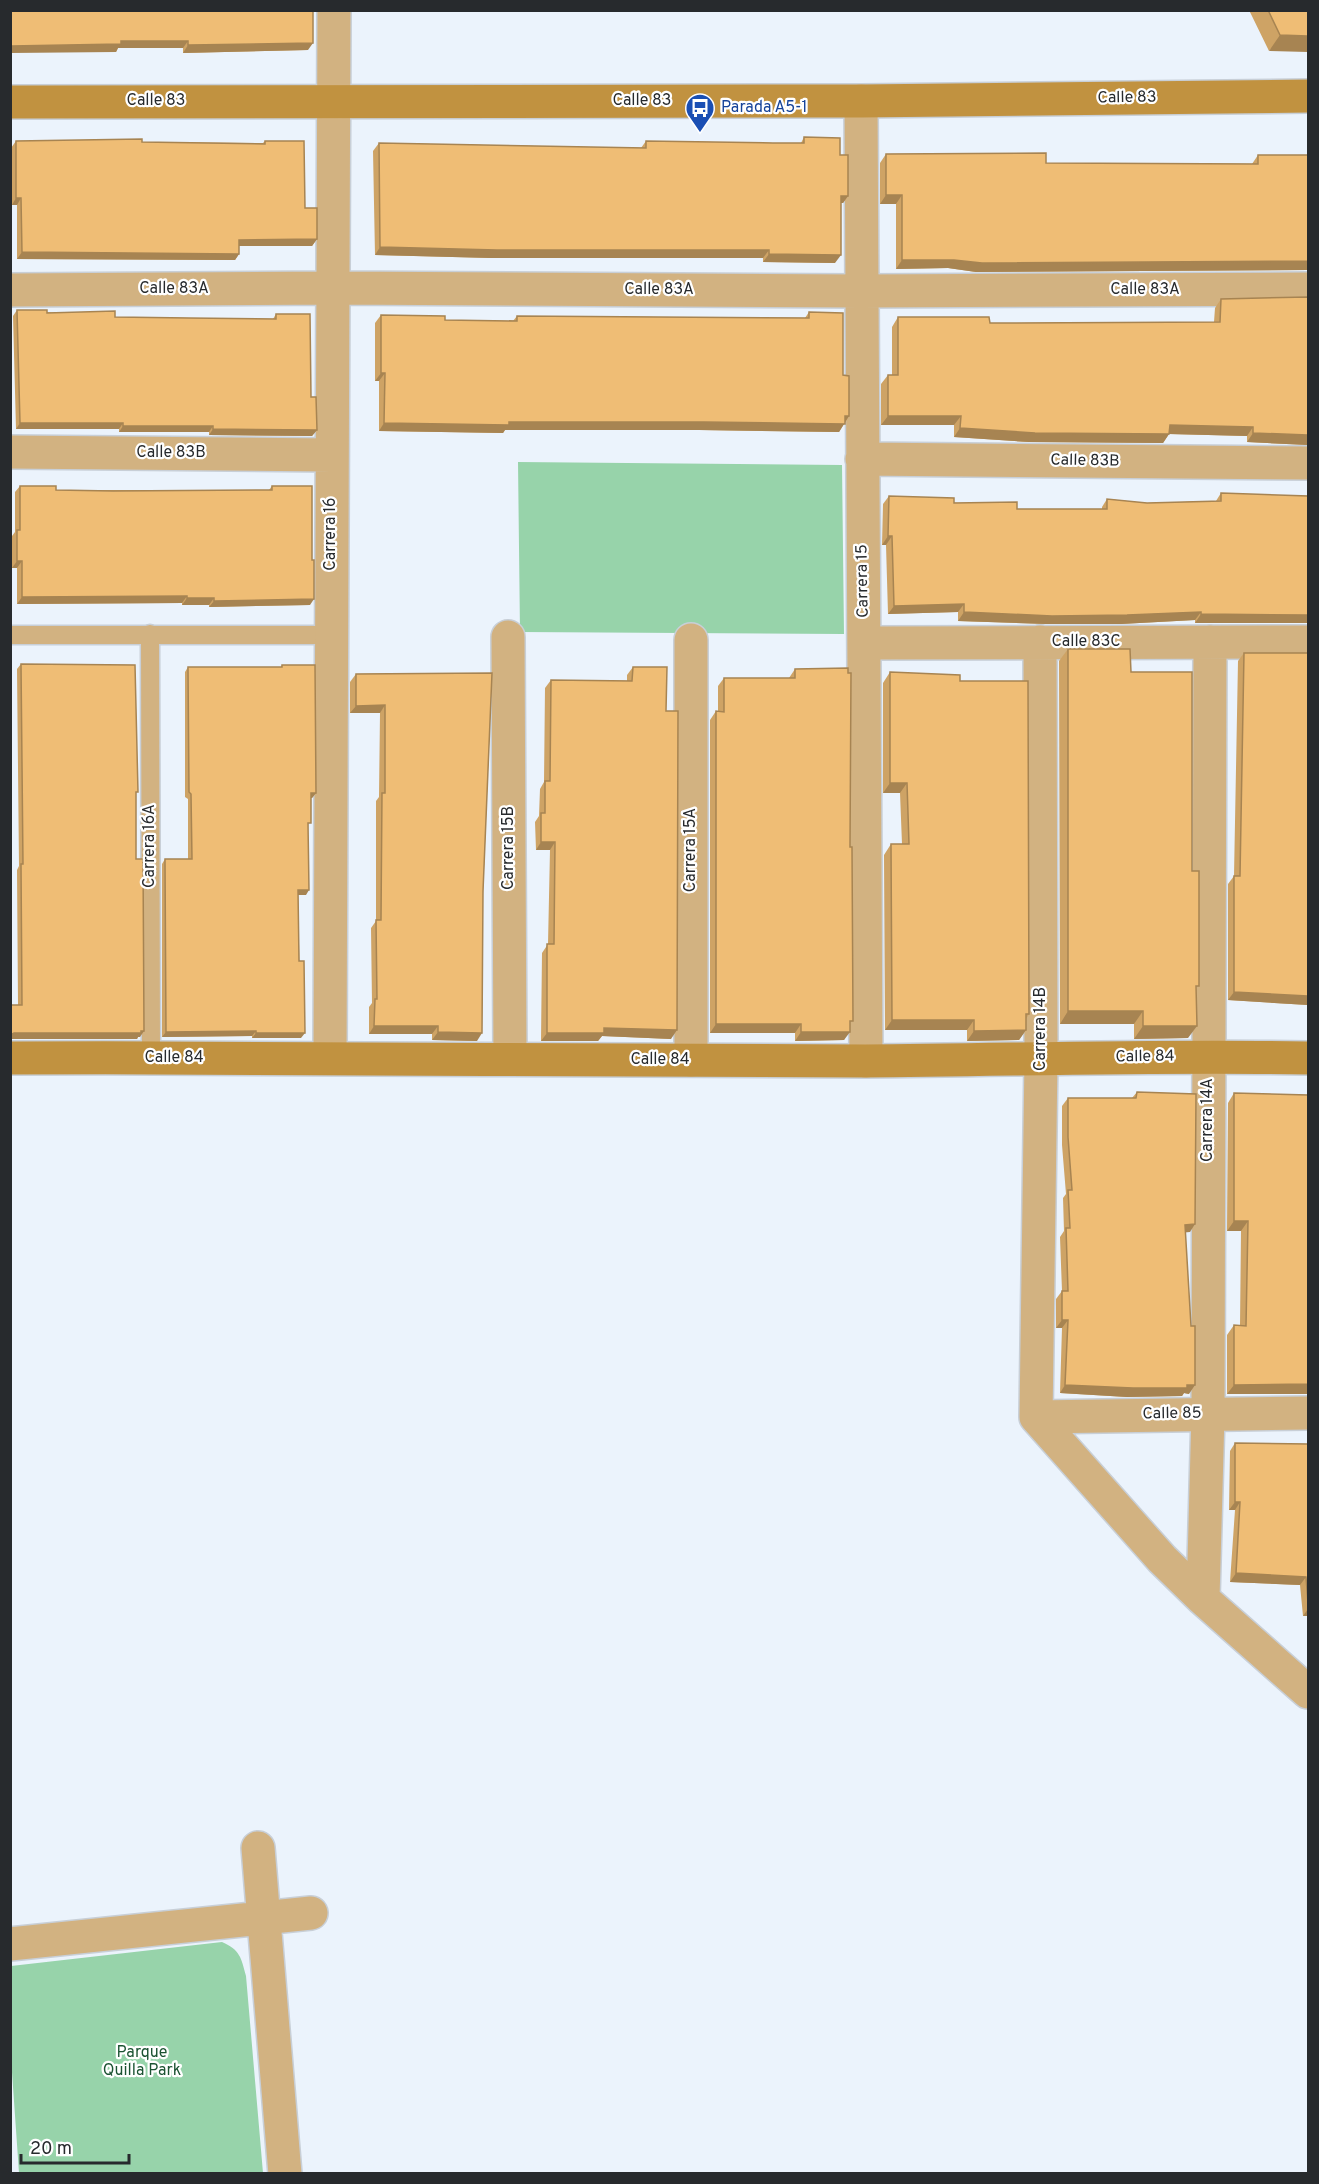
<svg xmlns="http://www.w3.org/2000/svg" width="1319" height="2184" font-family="Overpass,sans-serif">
  <rect width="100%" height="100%" fill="#ebf3fc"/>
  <path fill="#97d3aa" d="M518,462L842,465L844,634L520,632Z
    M222,1942C240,1950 241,1957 246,1976L263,2173H19L11,2058V1966Z"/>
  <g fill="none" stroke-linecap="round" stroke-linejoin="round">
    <g stroke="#c8cfd7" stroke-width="21">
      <path id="lane" d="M150,634L151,1058
        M10,635H331"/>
    </g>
    <g stroke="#c8cfd7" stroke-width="36">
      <path id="street" d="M861,101L866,1061
        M10,290L334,288L861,291L1308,289
        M10,452L332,455
        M862,459L1308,463
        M508,637L510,1059
        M864,643L1308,642
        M330,1057L334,10
        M691,1060V640
        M1036,1417L1041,1059L1040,642
        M1036,1417L1162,1559L1203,1599L1308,1692
        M1036,1417L1308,1413
        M1203,1599L1208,1414L1210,642
        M258,1848L285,2174
        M10,1944L311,1913"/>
    </g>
    <g stroke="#c8cfd7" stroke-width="36">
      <path id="secondary" d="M10,102L861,101L1308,96
        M10,1058C295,1057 580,1061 865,1061C1013,1060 1161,1055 1308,1058"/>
    </g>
    <use href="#lane" stroke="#d2b281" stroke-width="18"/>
    <use href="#street" stroke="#d2b281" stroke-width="33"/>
    <use href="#secondary" stroke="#c19240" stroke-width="33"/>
  </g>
  <path fill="#cea365" d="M10,10L308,50L183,53V48H118L116,52Z
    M1249,10H1308L1269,51Z
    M804,137L840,155L848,196L843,203H841L835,263L763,262V258H491L375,255L373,151L379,143L641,148L646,141L773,143H801Z
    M16,141L142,142L263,143L265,141L305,208L317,239L312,246H239V254L235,260L17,259V205H12L11,148Z
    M886,154L1046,163L1252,164L1258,155H1308V270L976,272L948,268L896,269V204H880V163Z
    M1221,299L1308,445L1247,442V436L1169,434L1163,443L1029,442L954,437V425H881V384L888,375H892V327L898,317L990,323L1214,322L1215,308Z
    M17,310L115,317L189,318L273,319L276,314L311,397L317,430L312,436L209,435V432H119V429H16L13,316Z
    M809,312L843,375L849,416L839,432L699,430H505L503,433L379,431V381H375V323L381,315L445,320L513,321L517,316L805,318Z
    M20,486L56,490H269L272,486L310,605L209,607V605H182V603L17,604V568H12V536L15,532V492Z
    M1221,493L1308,623H1195V620L1121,624H1046L958,621V612L888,614L886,545H882L883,504L889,496L1017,509H1102V507L1107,499L1147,503L1216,501Z
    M1068,649L1131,672L1192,871L1196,990L1188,1038L1134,1039V1024H1060L1059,661Z
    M1244,653H1308V1005L1228,1000V884L1234,876L1238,661Z
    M21,664L136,795V859L140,1037H138L137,1039H10V1005H18L17,870L19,866L17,669Z
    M282,665L316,793L312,798H311L308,827L306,895H298L301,1038H252V1036L162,1037V864L165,859H188V799L185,797V672L188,667H281Z
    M633,667L666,711L671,1039L602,1036L598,1041H541L542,953L548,944L550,850H536L535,822L539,816L540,789L544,782L545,688L551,680L627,681V675Z
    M795,669L850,847V1026L844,1040L795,1041V1033H710V720L716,711H718V686L724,678H789Z
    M890,672L960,681L1029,1014L1026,1019V1030L1019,1040L967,1041V1030H885L884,855L891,844H902L900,793H883V683Z
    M492,673L477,1041L432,1040V1034H369V1007L372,1003L371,928L376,921V801L379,797L380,713H350V682L356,674Z
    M1137,1092L1190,1232H1185L1189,1394L1184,1393L1182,1396L1127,1397L1060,1393L1062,1328H1056V1299L1062,1291L1060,1237L1064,1231L1063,1198L1066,1194L1062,1145V1106L1068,1098H1132Z
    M1234,1093L1308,1394H1227V1335L1234,1325L1240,1326L1241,1231H1227L1228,1103Z
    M1235,1443L1308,1444V1616H1303L1300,1585L1230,1582L1235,1510H1229L1230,1451Z"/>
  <path fill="#a78452" d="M1280,35L1308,36V52L1269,51Z
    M121,41H188L183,48H118L116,52L10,53V46Z
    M313,43L308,50L183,53L188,45Z
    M886,195H902L896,204H880Z
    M841,196H848L843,203H836Z
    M16,198H21L17,205H12Z
    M317,239L312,246H234L239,240Z
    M380,247L769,250L763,258H491L375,255Z
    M22,252L239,254L235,260L17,259Z
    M769,254L841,255L835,263L763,262Z
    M902,260L1308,261V270L976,272L948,268L896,269Z
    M381,373H385L379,381H375Z
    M849,416L839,432L699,430H505L503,433L379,431L384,423Z
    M888,416H961L954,425H881Z
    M20,423H123L119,429H16Z
    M1170,425L1253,427L1247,436L1169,434L1163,443L1029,442L954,437L960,428Z
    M123,426H213L209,432H119Z
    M213,429L317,430L312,436L209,435Z
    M1253,433L1308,435V445L1247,442Z
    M888,536H892L886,545H882Z
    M17,561H22L17,568H12Z
    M187,596L182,603L17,604L22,597Z
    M187,598H214L209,605H182Z
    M314,599L310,605L209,607L214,601Z
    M964,604L958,612L888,614L894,606Z
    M964,612H1201L1195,620L1121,624H1046L958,621Z
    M1201,614L1308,615V623H1195Z
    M385,705L380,713H350L356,706Z
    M890,783H907L900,793H883Z
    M311,793H316L312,798H307Z
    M541,842H555L550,850H536Z
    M298,890H309L306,895H295Z
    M1234,992L1308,996V1005L1228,1000Z
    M1068,1011H1143L1134,1024H1060Z
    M892,1020H974L967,1030H885Z
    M716,1024H801L795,1033H710Z
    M374,1026H438L432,1034H369Z
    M1143,1026H1197L1188,1038L1134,1039Z
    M604,1028L677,1030L671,1039L602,1036L598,1041H541L547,1033Z
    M1026,1030L1019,1040L967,1041L974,1031Z
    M144,1031L140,1037H138L137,1039H10V1035L14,1033Z
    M256,1031L252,1036L162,1037L166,1032Z
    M438,1032L482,1033L477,1041L432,1040Z
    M801,1032H850L844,1040L795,1041Z
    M256,1033H305L301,1038H252Z
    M1234,1221H1248L1241,1231H1227Z
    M1195,1224L1190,1232L1179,1233L1185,1225Z
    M1062,1320H1068L1062,1328H1056Z
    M1308,1384V1394H1227L1234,1385Z
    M1065,1385H1195L1189,1394L1184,1393L1182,1396L1127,1397L1060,1393Z
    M1235,1502H1240L1235,1510H1229Z
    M1236,1573L1306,1577L1300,1585L1230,1582Z
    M1308,1609V1616H1303Z"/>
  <path fill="#efbd75" stroke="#a78452" stroke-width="1.5" d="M10,10H313V43L188,45V41H121V44L10,46Z
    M1268,10H1308V36L1280,35Z
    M804,137L840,138V155H848V196H841V255L769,254V250H497L380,247L379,143L646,148V141L773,143H804Z
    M142,139V142L265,144V141H304L305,208H317V239L239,240V254L22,252L21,198H16V141Z
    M1046,153V163L1258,164V155H1308V261L982,263L954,260H902V195H886V154Z
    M1308,297V435L1253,433V427L1170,425L1169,434L1035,433L960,428L961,416H888V375H898V317H989L990,323L1220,322L1221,299Z
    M17,310H47V313L115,311V317L189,318L276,319V314H310L311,397H316L317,430L213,429V426H123V423H20Z
    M809,312L843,313V375L849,376V416H845V424L704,422H509V425L384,423L385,373H381V315L445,316V320L517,321V316L809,318Z
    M20,486H56V490L113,491L272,490V486H312V560H314V599L214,601V598H187V596L22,597V561H17V530H20Z
    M1221,493L1308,496V615L1201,614V612L1127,615L1052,616L964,612V604L894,606L892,536H888L889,496L954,498V503L1017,502V509H1107V499L1147,503L1221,501Z
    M1068,649H1130L1131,672H1192V871H1199V986H1196L1197,1026H1143V1011H1068Z
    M1244,653H1308V996L1234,992V876H1240Z
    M21,664L135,665L138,792H136V859H143L144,1031H141V1033H14L10,1035V1005H22L21,864H23Z
    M282,665H315L316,793H311V823H308L309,890H298L299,961H304L305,1033H256V1031L166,1032L165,859H192L191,794L189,792L188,667H282Z
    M633,667H667L666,711H678L677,1030L604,1028V1033H547V944H554L555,842H541V813H545V781H550L551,680L632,681Z
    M848,668V673H851L850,847H852L853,1021H850V1032H801V1024H716V711L724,712V678H795V669Z
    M890,672L960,675V681H1028L1029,1014H1026V1030L974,1031V1020H892L891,844H909L907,783H890Z
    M492,673L483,891L482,1033L438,1032V1026H374L375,999H377L376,920H381L382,793H385V705L356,706V674Z
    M1137,1092L1196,1094L1195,1224L1185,1225L1191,1326H1195V1385H1187V1388H1133L1065,1385L1068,1320H1062V1291H1068L1066,1228H1070L1068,1190H1072L1068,1137V1098H1136Z
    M1234,1093L1308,1095V1384L1234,1385V1325L1246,1326L1248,1221H1234Z
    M1235,1443L1308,1444V1603L1306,1577L1236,1573L1240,1502H1235Z"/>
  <defs>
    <g id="bus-pin" transform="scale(1.5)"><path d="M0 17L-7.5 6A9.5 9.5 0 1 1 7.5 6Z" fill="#1a4fb4" stroke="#fff"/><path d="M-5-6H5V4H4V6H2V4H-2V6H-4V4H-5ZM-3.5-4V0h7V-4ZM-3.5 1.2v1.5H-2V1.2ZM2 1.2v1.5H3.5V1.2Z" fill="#fff"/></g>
  </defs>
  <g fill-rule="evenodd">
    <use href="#bus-pin" x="700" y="108"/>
  </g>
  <g text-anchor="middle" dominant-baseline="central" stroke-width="4.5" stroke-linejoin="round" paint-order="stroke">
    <g font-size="16" fill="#272a2d" stroke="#fff">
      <text transform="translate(1127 98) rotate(-1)">Calle 83</text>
      <text x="156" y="101">Calle 83</text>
      <text x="642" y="101">Calle 83</text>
      <text x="174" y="289">Calle 83A</text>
      <text x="659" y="290">Calle 83A</text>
      <text x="1145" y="290">Calle 83A</text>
      <text x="171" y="453">Calle 83B</text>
      <text transform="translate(1085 461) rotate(1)">Calle 83B</text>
      <text transform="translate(331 534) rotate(-90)">Carrera 16</text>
      <text transform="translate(863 581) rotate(-91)">Carrera 15</text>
      <text x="1086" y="642">Calle 83C</text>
      <text transform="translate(150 846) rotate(-90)">Carrera 16A</text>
      <text transform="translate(509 848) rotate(-90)">Carrera 15B</text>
      <text transform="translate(691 850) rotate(-90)">Carrera 15A</text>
      <text transform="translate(1041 1029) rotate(-90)">Carrera 14B</text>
      <text transform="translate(1145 1057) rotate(-1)">Calle 84</text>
      <text x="174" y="1058">Calle 84</text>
      <text x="660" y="1060">Calle 84</text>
      <text transform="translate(1208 1120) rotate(-90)">Carrera 14A</text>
      <text transform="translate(1172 1414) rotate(-1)">Calle 85</text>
    </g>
    <g font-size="16" fill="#164399" stroke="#fff" text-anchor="start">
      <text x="721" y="108">Parada A5-1</text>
    </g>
    <g font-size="16" fill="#1b5332" stroke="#fff">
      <text x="142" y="2053">Parque<tspan x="142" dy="18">Quilla Park</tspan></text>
    </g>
  </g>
  <rect width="1319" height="2184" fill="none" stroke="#272a2d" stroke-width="24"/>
  <path d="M21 2154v9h108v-9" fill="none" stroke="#272a2d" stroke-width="3"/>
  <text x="30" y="2154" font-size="18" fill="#272a2d" stroke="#ffffff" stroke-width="4.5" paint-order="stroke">20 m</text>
</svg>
